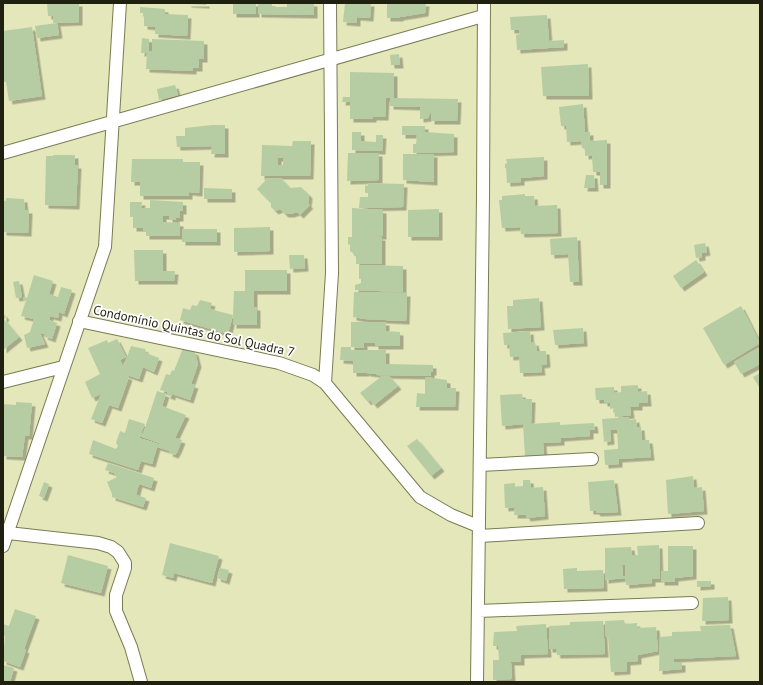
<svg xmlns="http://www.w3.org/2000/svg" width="763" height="685" font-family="'PT Sans',sans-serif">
  <defs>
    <filter id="shadow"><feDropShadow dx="3.5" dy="3.5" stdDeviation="0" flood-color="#0004"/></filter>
  </defs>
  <rect width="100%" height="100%" fill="#e3e7b9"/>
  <path fill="#b6cda4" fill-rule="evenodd" filter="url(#shadow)" d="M47,3H79V22L53,23V16H48Z
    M188,3H206V5L188,4Z
    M233,3H256V14H233Z
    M258,3H272V7H287V3H314V15L258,14Z
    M345,3H371L370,18L357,17V23L343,22Z
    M387,3H426L425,13L400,17V18H387Z
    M140,7L165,9V14L188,15L187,36L155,34V27L144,26V13H140Z
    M547,15L549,41L564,40V47L517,50L516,35L520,34L519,30H511L510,17Z
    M57,23L59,35L37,38L35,26Z
    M32,27L42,96L9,101L6,82H3V31Z
    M142,38L149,39V51H152V39L204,41V59H199V68H193V71L146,69L147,53H141Z
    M399,54L400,65H391L390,55Z
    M588,64L589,96H543L541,67Z
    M350,72L394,73V98L458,99L457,121H431V111L428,118L420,119V107L390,106V98H386L385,117H373V119H350V102H342L343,97H350Z
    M175,85L178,95L159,100L157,89Z
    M583,104L585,132H590V141L607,140V185H600V172H593L592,155L585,156V149L582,148L581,141L567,142L566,126H561L559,107Z
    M212,125H225V154H211L212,146L177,147L176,136H185V128Z
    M402,126H425V132L454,134V152L413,153V144H416L417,135H402Z
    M352,132H361V141L376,142V135H383L382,151L352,150Z
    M293,141H311L310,176H261L262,145L292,146ZM278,158H283V165H278Z
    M348,153H379V180L347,181Z
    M403,154H434V182L403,180Z
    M53,155H75V165H78L76,206L45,205L46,156H53Z
    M544,157V176L521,178V182L507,183L506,168H505V164L507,163L506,159Z
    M132,159H183V162H200L199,193L189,192V196H140V182H131Z
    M586,175H594L595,188H584Z
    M265,178H281L290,188L301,187L309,195L308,204L310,205L300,215L297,212L291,214H285L280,209L275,211L271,207V203L257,189L265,181Z
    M368,183L404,184L403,207L359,208L360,197H368V193H365V185L368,186Z
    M204,188L232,189V199H204Z
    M525,194V196H534L535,206L557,205L558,233L521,234L520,227L502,228L499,200H502V196Z
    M6,198L24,199L25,210H29L28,233L3,232V200L6,201Z
    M150,200L183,202V211H180V218H176V220H169V216H163V222L180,223V236H146V232H143V228H133V217H130V202H142L141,208H150Z
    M352,208L383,210V236H360L382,237V264H356V255L350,251V244L348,245V237H352Z
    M439,209V237H408V210Z
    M270,227V251L234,252V228Z
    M182,229H217V242H182Z
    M577,237L579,282H570L568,254L551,255L550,239Z
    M705,243L707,252L702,253V257L696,258L694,245Z
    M134,250H163V271H175L174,281H135Z
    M289,255H304L305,268L290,269Z
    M696,260L704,272L681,288L673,276Z
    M359,265L403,266V292L355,290V285L361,283V279H359Z
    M245,270H287V291H254V307H257V325H233V315L228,334L180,320L183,308L190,310L192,305L197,306L200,300L212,303L210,309L233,315L234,291H245Z
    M34,275L53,281L49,294L58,297L61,287L72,290L64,314L59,312L58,318L50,316L49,320L57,323L52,339L44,336L45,334L40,333L45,344L27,348L24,335L30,332L34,319L21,316L26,300H23L24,297L27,298Z
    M19,281L22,297L16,298L13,282Z
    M354,292L407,293L406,321L365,319L353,317Z
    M539,298L541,327L508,329L507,306H513V300Z
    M741,306L760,343L724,365L703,328Z
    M3,313L6,317L4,319L19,337L3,350Z
    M351,322H386V331L400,332V346H375V343H364V348L351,347Z
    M583,328L584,343L555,345L553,330Z
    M530,331L531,343L535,342L537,351H546L547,364L541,365L542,372L520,373L519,356L510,357L509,345H504L503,333Z
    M117,339L126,357L120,360L123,366L121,373L118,372L129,377L118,408L109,405L102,423L91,419L101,394L92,398L85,382L100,374L88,348L107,340L108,343Z
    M131,346L145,349L146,353L159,358L154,372L143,367L139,379L121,373Z
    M341,347H351V350H386V364L433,365V372H431V376L376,375V374L367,373V372L365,373H353V361L340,360Z
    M183,348L195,352L198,364L191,384L195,385L190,400L172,394V397L167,395V392L160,390L166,374L170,375L172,370L174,371Z
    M758,348L760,351V364L741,374L734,362Z
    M760,373V389L753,377Z
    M382,376H389L398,386L374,405L370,400L368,402L360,393Z
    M425,377L447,380V388H456L455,407H416L417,393L425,394Z
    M638,385V392L647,391L648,403H639V407H630L631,415L615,417L614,408L610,409V403H604V400H596L595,388L614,387V393L621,392V386Z
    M157,391L166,394L162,406L186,415L175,438L182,440L178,450L140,436L139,438L178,450L175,455L169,453L170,451L157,447L152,464L141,461L138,470L89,454L93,440L116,449L118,446L116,443L120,431L125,433L129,419L145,424L141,433L143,434Z
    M522,394L523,399H532L531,424L560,422V425L594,423L595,430H590V436L561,438V442L543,443L544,455L525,456L523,424L502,426L500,395Z
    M16,402L32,403L29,436H25L22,457L3,456V404L16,405Z
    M629,417V420L636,419L637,427H641L642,440H649L651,457L619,459V464L605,465L604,450L618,449V447L617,430H610L611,441L604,442L602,419Z
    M417,439L441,468L431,476L407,446Z
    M108,463L154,478L151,488L139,484L136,495L146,498L143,507L112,497V494L107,482L117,477L114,473L105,470Z
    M693,476L694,488L702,487L704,511L668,514L666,480Z
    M523,480H530L531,488L543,487L545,516L527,518L526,515H514L515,507L505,508L504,484L515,483V487L523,486Z
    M614,480L618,512L597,513L596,511H590L588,482Z
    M44,482L49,484L44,498L39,496Z
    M170,543L219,556L212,583L174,573L173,578L162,575Z
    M659,545L660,579H652V583L626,585L625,578L605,580V548L631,547L632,555H638L637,546ZM622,565H625V576H623Z
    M668,546H693V576L675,578V582H661V571H668Z
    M68,555L108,566L101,593L61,583Z
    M220,568L229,570L226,581L217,578Z
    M577,568V571L603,570L604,588L564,589L563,569Z
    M697,581H711V586L697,587Z
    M728,597L729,620L702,621L703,598Z
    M15,609L36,616L24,649L26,650L20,667L3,661L5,636L3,635V624L9,626Z
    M624,620L625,624L637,623V628L656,627L658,651L638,655V661L627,662V671L611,672L608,637H606L605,621Z
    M603,621L605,654L557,655L556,649H549V626L570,625V622Z
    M546,624L548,654L521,655V662H511L512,679L493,680V660H499L498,646H493L494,632L517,631L516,626Z
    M730,625L736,656L674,659V662H682V669L659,671L660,637L672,636V632L701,631L700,626Z
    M3,665L14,668L10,682H3Z"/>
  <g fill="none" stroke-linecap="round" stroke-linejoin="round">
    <g stroke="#7a7c52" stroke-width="14">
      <path id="minor" d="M3,153L483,16
        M79,321L279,363L313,375L325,383L420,497L451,515L478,526
        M3,382L63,367
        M325,383L332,273L330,3
        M480,465L592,459
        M8,533L98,543L111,547L118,552L125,563V568L116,595V611L131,647L141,682
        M479,536L698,523
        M3,546L105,247L120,3
        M478,611L692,603
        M477,682L483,197L484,3"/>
    </g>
    <use href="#minor" stroke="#fff" stroke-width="12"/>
  </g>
  <g text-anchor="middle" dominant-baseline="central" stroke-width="3.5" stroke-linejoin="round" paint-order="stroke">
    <g font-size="13" fill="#1f200f" stroke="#fff">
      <text transform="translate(194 331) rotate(12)">Condomínio Quintas do Sol Quadra 7</text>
    </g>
  </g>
  <rect width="763" height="685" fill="none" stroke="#1f200f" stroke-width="8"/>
</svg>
